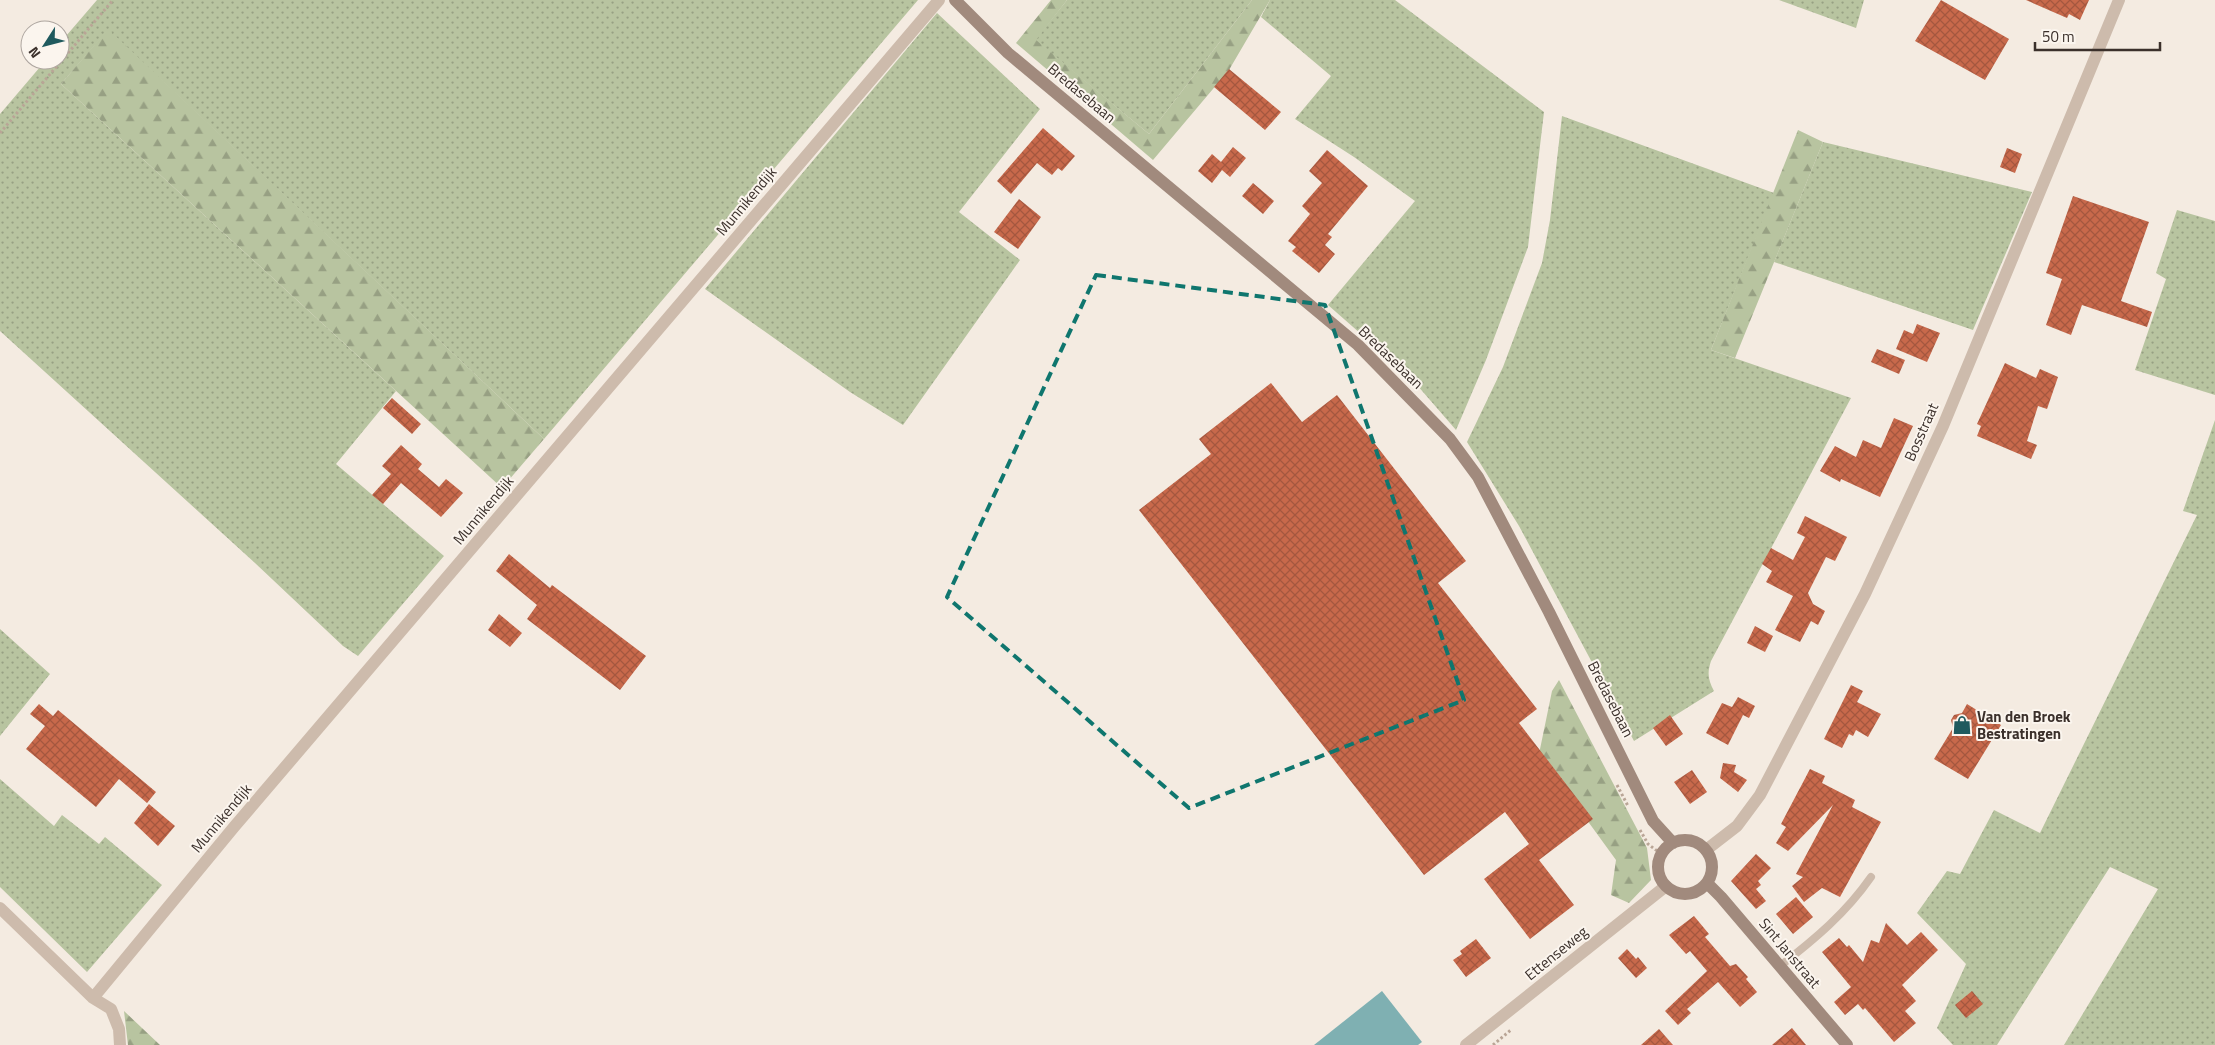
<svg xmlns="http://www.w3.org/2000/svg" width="2215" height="1045" font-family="'Titillium Web',sans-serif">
  <defs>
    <pattern id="grass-dots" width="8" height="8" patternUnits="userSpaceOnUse" patternTransform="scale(1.25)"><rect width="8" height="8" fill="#b8c4a0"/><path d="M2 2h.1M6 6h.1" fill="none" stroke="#97a083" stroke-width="1.8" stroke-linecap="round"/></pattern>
    <pattern id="forest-firs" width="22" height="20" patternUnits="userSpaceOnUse" patternTransform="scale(1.25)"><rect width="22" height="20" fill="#b8c4a0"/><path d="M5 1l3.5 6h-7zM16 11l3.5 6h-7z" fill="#97a083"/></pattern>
    <pattern id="building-cross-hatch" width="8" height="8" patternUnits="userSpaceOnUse" patternTransform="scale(1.25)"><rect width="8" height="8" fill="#c8694b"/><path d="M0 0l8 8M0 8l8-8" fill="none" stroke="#a4573f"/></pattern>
  </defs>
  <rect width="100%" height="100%" fill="#f4ebe1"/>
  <path fill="url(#grass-dots)" d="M97,0H918L544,439L108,30L61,84L396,391L336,464L444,556L358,656L343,646L255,563L0,331V114L46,60H60V43Z
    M1067,0H1252L1149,134L1035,40Z
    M1270,0H1395L1544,112L1528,247L1486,360L1456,430L1410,377L1328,305L1415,201L1354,157L1295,119L1331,76L1261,17Z
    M1779,0H1864L1856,28Z
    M937,13L1040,109L959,212L1020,260L903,425L850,392L705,289Z
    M1562,116L1774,193L1711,350L1851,398L1711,661C1707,673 1708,680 1714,691L1634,741L1519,526L1467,442L1503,367L1542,263L1550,220Z
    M1823,142L2032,192L1973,330L1774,262Z
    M2177,210L2215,221V395L2135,370L2166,279L2156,273Z
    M2215,420V1045H2064L2158,889L2110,867L1997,1045H1953L1937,1028L1966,964L1917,913L1947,871L1960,874L1994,810L2040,833L2197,515L2183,511Z
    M0,629L50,674L0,736Z
    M0,779L54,826L62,815L99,844L105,837L162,885L87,972L0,887Z"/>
  <path fill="url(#forest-firs)" d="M1051,0H1067L1036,40L1149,134L1252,0H1270L1229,70L1153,160L1016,43Z
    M108,29L544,439L502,488L61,84Z
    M1798,130L1823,142L1735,358L1711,350Z
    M1559,680L1647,848L1651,880L1629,903L1611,895L1616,860L1539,754L1552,691Z
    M124,1011L160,1045H128Z"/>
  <path fill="#7fb0b2" d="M1382,991L1422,1042L1418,1045H1314Z"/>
  <path fill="url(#building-cross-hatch)" d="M1941,0L2009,39L1985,80L1915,41Z
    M2026,0H2089L2080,20L2069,14L2067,18Z
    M1229,69L1281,112L1265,130L1214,87Z
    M1043,128L1075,156L1062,171L1058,168L1052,175L1037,163L1011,194L997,181Z
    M1233,147L1246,158L1230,177L1222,170L1212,183L1198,171L1212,154L1221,162Z
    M2007,148L2022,154L2015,173L2000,167Z
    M1327,150L1368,186L1328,234L1332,237L1325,245L1335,254L1319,273L1292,251L1296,247L1288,241L1310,214L1302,206L1322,183L1309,171Z
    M1253,183L1274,201L1263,214L1242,196Z
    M2073,196L2149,222L2121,301L2152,312L2147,327L2082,305L2071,335L2046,325L2062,279L2046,273Z
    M1019,199L1041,217L1018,249L994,232Z
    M1917,324L1940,333L1927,362L1896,349L1904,330L1913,334Z
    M1877,349L1905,360L1899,374L1871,362Z
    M2005,363L2036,378L2040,369L2058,377L2047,409L2038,406L2027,441L2037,445L2031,459L1977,436L1981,426L1977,424Z
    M1271,383L1302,422L1337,395L1466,561L1438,583L1537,709L1519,723L1593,819L1539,860L1574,905L1530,939L1484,879L1529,844L1505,812L1424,875L1139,510L1211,454L1199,439Z
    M392,398L421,424L412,434L383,408Z
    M1894,418L1913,426L1880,497L1841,479L1840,482L1820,471L1835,446L1856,457L1863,440L1881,448Z
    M401,445L422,464L418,469L439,487L446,479L463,493L441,517L401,483L383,504L372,495L391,474L382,466Z
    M1805,516L1847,537L1835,561L1826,557L1808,593L1813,604L1825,611L1818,625L1811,621L1800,642L1775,630L1793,596L1766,582L1772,571L1762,564L1771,548L1793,560L1805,537L1797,533Z
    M509,554L550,588L552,585L646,656L620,690L527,619L537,605L496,571Z
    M499,614L522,633L510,647L488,630Z
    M1755,626L1773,636L1765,652L1747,643Z
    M1851,685L1863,691L1857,702L1881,714L1868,737L1856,730L1853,736L1849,734L1842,748L1824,739Z
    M1738,697L1755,706L1749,718L1743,715L1728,745L1706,733L1722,703L1732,707Z
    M39,704L53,716L58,710L156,792L147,803L119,779L96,807L26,749L45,726L30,714Z
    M1967,704L2001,725L1968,779L1934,759L1953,728L1951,720L1954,715L1962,713Z
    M1670,715L1683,734L1666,746L1653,728Z
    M1723,763L1736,765L1734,772L1747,780L1738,792L1720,778Z
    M1810,769L1825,776L1822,783L1855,800L1852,807L1881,822L1840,897L1822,888L1804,902L1792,886L1803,877L1796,874L1833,805L1788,851L1776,843L1786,827L1781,824Z
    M1692,770L1707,792L1690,804L1674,782Z
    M149,804L175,826L158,846L134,823Z
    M1756,854L1771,868L1758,881L1761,885L1756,889L1766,901L1756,909L1731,881Z
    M1796,897L1813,917L1793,934L1776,914Z
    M1694,916L1709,934L1705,937L1730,966L1736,964L1748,977L1746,979L1757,992L1740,1007L1718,982L1687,1009L1691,1013L1678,1025L1665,1011L1707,971L1690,951L1686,954L1669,935Z
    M1886,923L1907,945L1921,932L1938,950L1902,985L1916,1001L1905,1011L1916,1023L1894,1042L1865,1008L1863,1010L1858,1004L1845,1015L1834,1002L1851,987L1822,952L1839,938L1847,947L1849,945L1863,962L1871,940L1879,943Z
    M1476,939L1491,958L1466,977L1453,960L1462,954L1460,951Z
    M1627,949L1636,959L1638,957L1647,968L1636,978L1618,958Z
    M1972,991L1983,1004L1966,1018L1955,1005Z
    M1792,1028L1806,1045H1772Z
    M1659,1029L1673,1045H1641Z"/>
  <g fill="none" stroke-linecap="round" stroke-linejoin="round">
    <path stroke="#b9a596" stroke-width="3" stroke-dasharray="2.5 2.5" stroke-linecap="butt" d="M0,133L113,0
      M1617,785L1628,806
      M1640,830L1648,844L1661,854
      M1493,1045L1512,1029"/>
    <path stroke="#cdbbac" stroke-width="8" d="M1780,966C1815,939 1846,913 1871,877"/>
    <path stroke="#cdbbac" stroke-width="12" d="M1706,850L1737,826L1760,795L1865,594L1943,426L2119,0
      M0,908L93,998
      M120,1045L119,1029L111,1009L93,998L234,827L939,0
      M1466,1045L1666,886"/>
    <path stroke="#a18a7d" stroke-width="12" d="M955,0L1008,53L1358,345L1450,439L1478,477L1549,612L1653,821L1673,843
      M1658 867a27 27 0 1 1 54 0a27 27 0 1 1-54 0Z
      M1707,883L1721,897L1847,1045"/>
  </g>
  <path fill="none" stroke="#0f766e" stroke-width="4" stroke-dasharray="10 6" stroke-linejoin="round" d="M1096,275L1325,305L1464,700L1189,808L947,597Z"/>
  <defs>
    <g id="shop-bare" transform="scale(1.5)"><path d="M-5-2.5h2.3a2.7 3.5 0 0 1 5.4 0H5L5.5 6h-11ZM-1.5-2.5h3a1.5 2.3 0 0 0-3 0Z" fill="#1f5a5e" stroke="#fbf5ee" stroke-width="2.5" paint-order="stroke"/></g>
  </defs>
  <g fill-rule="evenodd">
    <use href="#shop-bare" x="1962" y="725"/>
  </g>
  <g text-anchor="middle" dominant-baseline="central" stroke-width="4" stroke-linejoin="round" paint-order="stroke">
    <g font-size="15" fill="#3b302b" stroke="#fbf5ee">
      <text transform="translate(1082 93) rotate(40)">Bredasebaan</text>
      <text transform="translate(746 201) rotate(-50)">Munnikendijk</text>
      <text transform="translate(1391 357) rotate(44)">Bredasebaan</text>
      <text transform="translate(1921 432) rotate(-66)">Bosstraat</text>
      <text transform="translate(483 510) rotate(-50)">Munnikendijk</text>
      <text transform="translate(1611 699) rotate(63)">Bredasebaan</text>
      <text transform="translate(221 818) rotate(-50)">Munnikendijk</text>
      <text transform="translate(1556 953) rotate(-39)">Ettenseweg</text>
      <text transform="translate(1790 953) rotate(50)">Sint Janstraat</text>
    </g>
    <g font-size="15" font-weight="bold" fill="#3b302b" stroke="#fbf5ee" text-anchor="start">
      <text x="1977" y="716">Van den Broek<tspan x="1977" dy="17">Bestratingen</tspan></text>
    </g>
  </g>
  <g transform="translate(45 45) rotate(234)"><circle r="24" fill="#fbf5ee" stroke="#aea6a0"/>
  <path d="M0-4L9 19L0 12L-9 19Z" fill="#1f5a5e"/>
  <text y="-8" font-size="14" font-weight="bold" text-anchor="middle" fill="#3b302b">N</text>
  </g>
  <path d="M2035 42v8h125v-8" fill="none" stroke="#3b302b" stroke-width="2.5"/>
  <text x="2042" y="42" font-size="15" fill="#3b302b" stroke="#fbf5ee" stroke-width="4" paint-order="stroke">50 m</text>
</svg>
